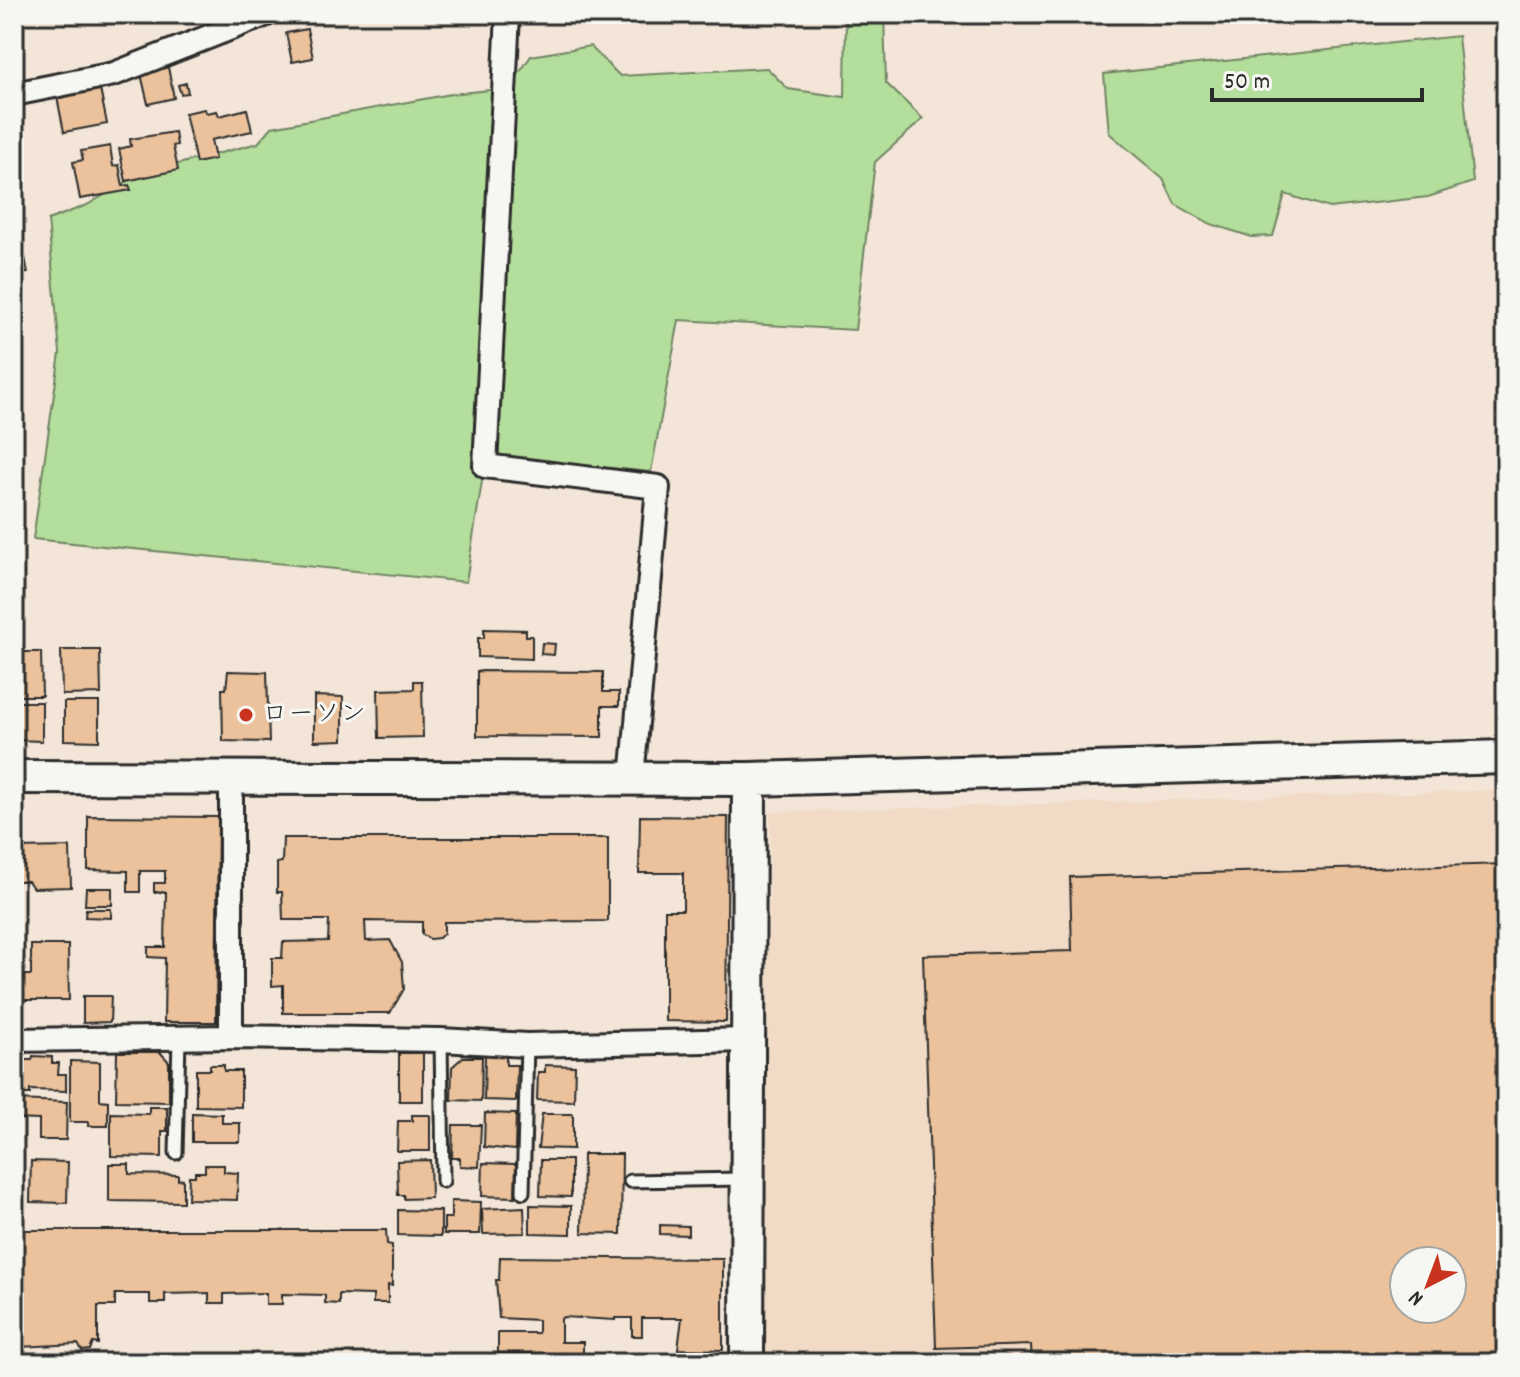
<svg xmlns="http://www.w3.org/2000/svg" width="1520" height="1377" font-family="Dekko,'Klee One',sans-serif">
  <rect width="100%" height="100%" fill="#f3e6d8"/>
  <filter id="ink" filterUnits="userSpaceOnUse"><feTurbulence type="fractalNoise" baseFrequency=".0125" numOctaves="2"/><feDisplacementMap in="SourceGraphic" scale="16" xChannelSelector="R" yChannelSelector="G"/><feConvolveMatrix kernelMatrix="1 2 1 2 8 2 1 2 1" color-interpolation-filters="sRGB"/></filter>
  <g filter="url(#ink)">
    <path fill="#f1dbc6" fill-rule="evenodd" d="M1506,790V1363H764L770,812ZM1404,1261H1452V1309H1404Z"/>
    <path fill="#b4de9b" stroke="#708463" stroke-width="2" d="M846,14H884L886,83L923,119L875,162L855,330L679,320L651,472L486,456L466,582L33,539L60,353L48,220L87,205L140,174L258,143L272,127L451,94L509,88L531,56L590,46L620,76L767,68L788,89L845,97Z
      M1458,36L1473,182L1428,197L1329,208L1285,194L1273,236L1252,237L1211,224L1175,204L1163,179L1109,133L1104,74Z"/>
    <path fill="#ebc29b" stroke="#2b2b2b" stroke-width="2" fill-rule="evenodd" d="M307,29L313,58L292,62L286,33Z
      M168,67L174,98L148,104L141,74Z
      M186,83L188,93L181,94L178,85Z
      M100,89L107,124L64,132L57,97Z
      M205,109L206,113L217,111L219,116L247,109L252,131L211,140L215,159L196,163L185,113Z
      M175,132L177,145L173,146L178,170L126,181L119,149L131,146L130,139Z
      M110,146L113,166L119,165L123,186L129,185L131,190L80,199L73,162L83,160L81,151Z
      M14,255L15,260L25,258L28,273L14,275Z
      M484,629L526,630V636H532V659L478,657V638H484Z
      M542,643L555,644L554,655L541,654Z
      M61,650H100L101,694L62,695Z
      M14,652H41L42,696H14Z
      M228,671L267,672L269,742L223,741L222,689H226Z
      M477,671L603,672V692H619V706H602V737L477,736Z
      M414,681H422L423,737L379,738L378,690L414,689Z
      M314,696L343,697V740L314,741Z
      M14,702H42V741L14,740Z
      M64,702H99V741L64,740Z
      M88,816L218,817L216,1022H164L165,958L148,957V947H165L166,892H154V883H165V871H140V892H128V871L88,870Z
      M640,816L728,817L726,1022L665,1021V910H683V873H639Z
      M283,838H608V921L444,922V933L439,938L430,939L422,934V922L365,921L366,941L390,940L402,962L404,989L390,1013H283V985L272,986V958H282L283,942L328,941L329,920H283L282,892H277V863L282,862Z
      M70,847L71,887L33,888L28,881H16V848Z
      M1506,864V1363H1032L1031,1345L936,1348L923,955L1072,951L1070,877ZM1404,1261H1452V1309H1404Z
      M86,888H112V905H85Z
      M86,909H111V918L85,917Z
      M31,945H68L69,1000H14V975H31Z
      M83,996H111L110,1022L83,1023Z
      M117,1052H160L169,1062V1102L116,1101Z
      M399,1053H423V1101H399Z
      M485,1055H506V1065H517L516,1101L484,1100Z
      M33,1056L52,1057V1063H59L58,1074H66V1091L30,1090V1094H16L17,1068L27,1060H32Z
      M463,1057H482L481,1101L451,1100L452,1067Z
      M70,1061L100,1062V1100L108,1101V1126H89V1122H70Z
      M210,1065H224V1071H241V1107L196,1106V1070H210Z
      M545,1065L575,1066L574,1101L537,1100L538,1072H545Z
      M14,1100L67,1102L66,1140H39V1120L14,1119Z
      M149,1107H167V1131H162V1157L111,1156V1113L149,1114Z
      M192,1113L222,1114V1123H240V1142H192Z
      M485,1113L516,1114L515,1150L484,1147Z
      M542,1114H573V1149L538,1148Z
      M412,1115H430V1151H397L398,1121H412Z
      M453,1125H481L479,1167L460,1166V1158H452Z
      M583,1154H622L621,1234L582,1233Z
      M430,1160L431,1198L404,1199V1195H398L397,1161Z
      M541,1160H571V1197L540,1196Z
      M31,1161L68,1162L67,1203L30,1202Z
      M483,1163L516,1164L515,1197L482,1196Z
      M109,1164H129V1174L178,1175V1180L183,1179V1202L109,1201Z
      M205,1165H224V1172L238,1173L237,1200L188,1199L189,1176H195V1172H205Z
      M451,1201L481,1202L480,1234H444V1218H451Z
      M530,1205L571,1206V1234L530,1233Z
      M524,1207L525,1233L483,1234L482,1209Z
      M398,1210L441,1211V1236L398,1235Z
      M660,1225L688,1226V1235L660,1234Z
      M18,1230H386L387,1244L392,1245V1286L388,1285V1303H373V1295L339,1294V1304L325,1303V1295L282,1294V1304H266V1293L224,1294V1303H209V1293L165,1294V1303H150V1294H115V1306H98V1344L93,1343L90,1350L82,1351L78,1344L18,1347L14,1343V1333L15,1246H18Z
      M500,1257L723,1259V1350L678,1349L682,1318H642V1336H632V1318H615V1320L563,1317L561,1319V1342H583V1354L498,1353V1333H538V1320L499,1318L496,1280H499Z"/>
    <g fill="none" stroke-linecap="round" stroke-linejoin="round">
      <g stroke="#2b2b2b" stroke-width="17">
        <path id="lane" d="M441,1040L443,1181
          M176,1153L179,1039
          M630,1181L743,1179
          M523,1192L527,1045"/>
      </g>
      <g stroke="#2b2b2b" stroke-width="28">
        <path id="street" d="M508,14L485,466L658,487L632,779
          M14,94L114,74L267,14
          M231,1037V777
          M14,1040L231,1037L441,1040L527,1045L748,1040"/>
      </g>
      <g stroke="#2b2b2b" stroke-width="38">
        <path id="secondary" d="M14,777L749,779L1506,757
          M747,1363L749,779"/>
      </g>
      <use href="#lane" stroke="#f6f6f2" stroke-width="11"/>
      <use href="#street" stroke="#f6f6f2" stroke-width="22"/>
      <use href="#secondary" stroke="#f6f6f2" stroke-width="32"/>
    </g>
  </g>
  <circle fill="#c8321e" stroke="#f6f6f2" stroke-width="3" cx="246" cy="715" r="8"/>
  <g text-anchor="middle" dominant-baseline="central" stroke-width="6" stroke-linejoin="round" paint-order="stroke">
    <g font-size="26" fill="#2b2b2b" stroke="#f6f6f2" text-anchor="start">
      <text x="262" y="715">ローソン</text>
    </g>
  </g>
  <rect width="1520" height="1377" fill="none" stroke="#f6f6f2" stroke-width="48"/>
  <rect x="24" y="24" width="1472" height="1329" fill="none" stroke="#2b2b2b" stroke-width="3" filter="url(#ink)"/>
  <g transform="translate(1428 1285) rotate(222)"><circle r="38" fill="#f6f6f2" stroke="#a5a5a2" stroke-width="2"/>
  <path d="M0-6L14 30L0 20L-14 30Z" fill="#c8321e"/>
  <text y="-12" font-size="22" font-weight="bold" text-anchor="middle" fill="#2b2b2b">N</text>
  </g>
  <path d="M1212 88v12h210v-12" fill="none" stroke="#2b2b2b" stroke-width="4"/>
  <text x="1224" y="88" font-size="24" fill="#2b2b2b" stroke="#f6f6f2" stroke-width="6" paint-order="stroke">50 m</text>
</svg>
